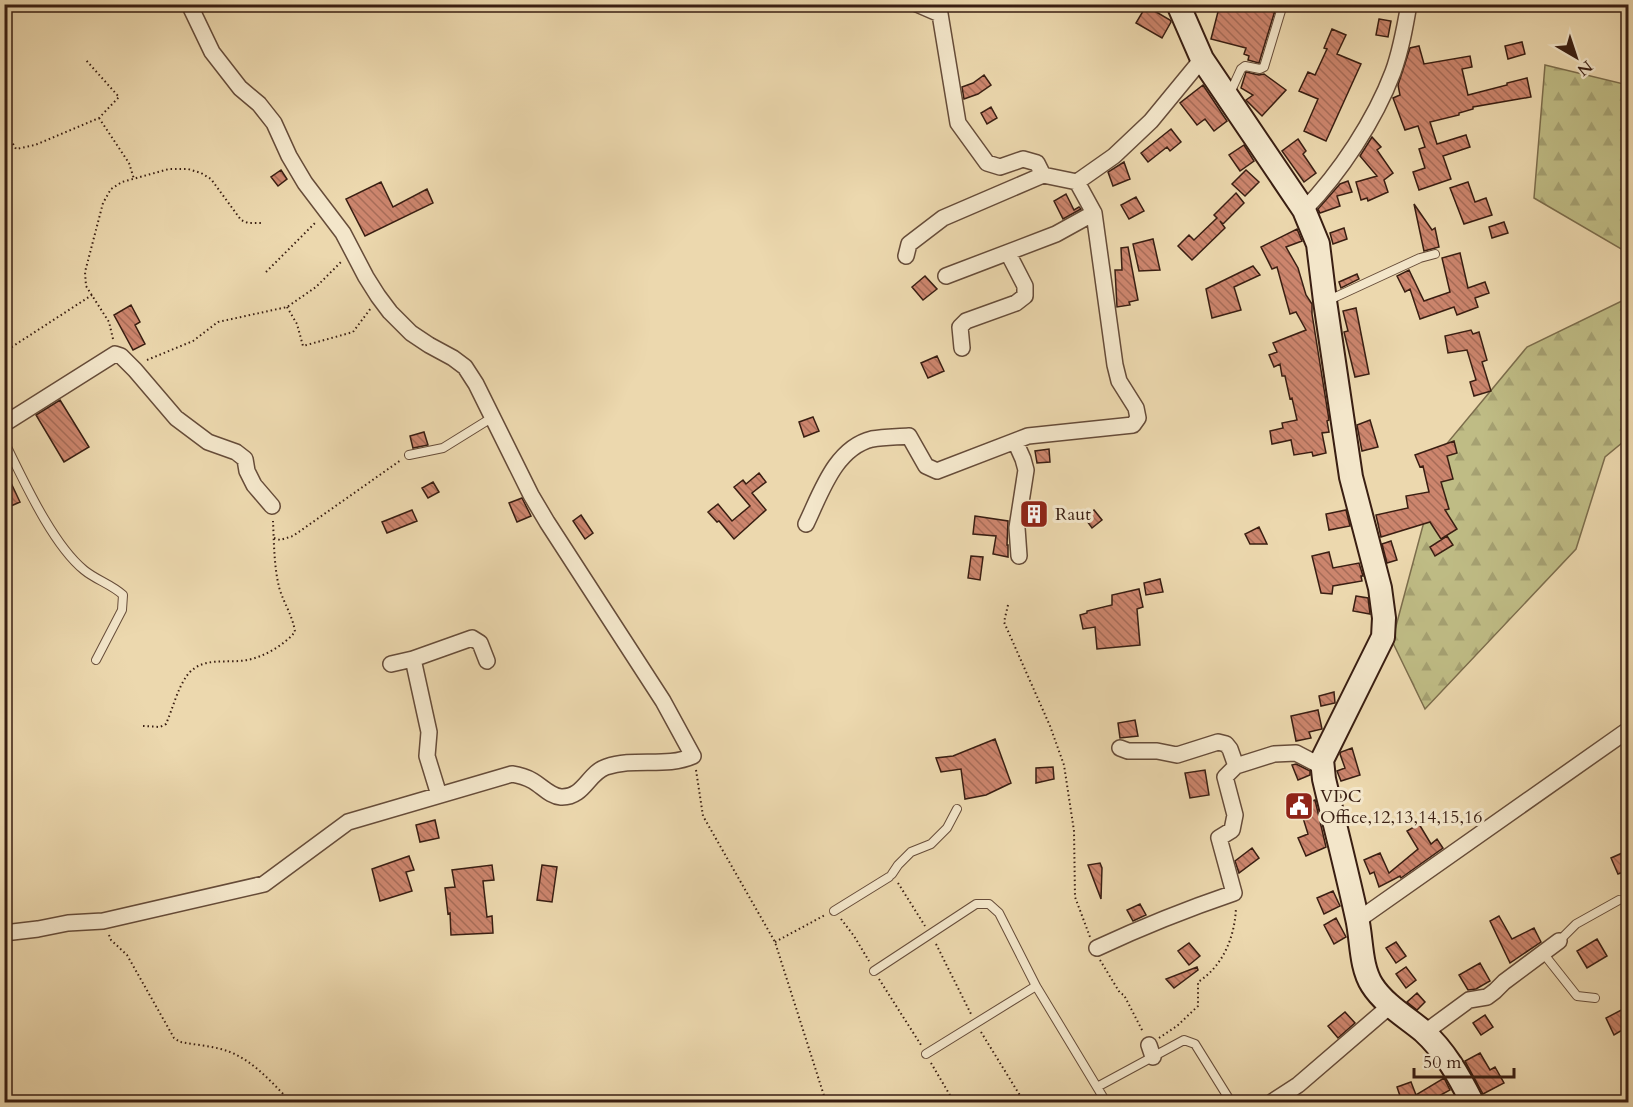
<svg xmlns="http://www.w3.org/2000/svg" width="1633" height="1107" font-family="Cardo,serif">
  <defs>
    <pattern id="forest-firs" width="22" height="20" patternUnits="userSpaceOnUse" patternTransform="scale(1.5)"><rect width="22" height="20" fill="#bfbc85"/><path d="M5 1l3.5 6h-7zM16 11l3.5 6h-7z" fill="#a5a172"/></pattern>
    <pattern id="building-back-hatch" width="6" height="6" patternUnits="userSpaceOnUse" patternTransform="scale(1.5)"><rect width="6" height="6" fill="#cc856d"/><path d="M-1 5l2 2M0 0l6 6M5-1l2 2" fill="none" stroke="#a76c58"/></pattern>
  </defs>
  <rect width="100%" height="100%" fill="#ecd8ae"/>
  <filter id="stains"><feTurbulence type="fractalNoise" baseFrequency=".00333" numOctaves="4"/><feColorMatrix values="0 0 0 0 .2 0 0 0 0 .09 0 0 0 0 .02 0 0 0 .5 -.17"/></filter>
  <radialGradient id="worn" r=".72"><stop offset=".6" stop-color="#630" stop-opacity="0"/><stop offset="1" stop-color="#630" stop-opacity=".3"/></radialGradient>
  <path fill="url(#forest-firs)" stroke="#7c6d4c" stroke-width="1.5" d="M1545,65L1628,85V253L1534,198Z
    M1628,282V438L1605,457L1576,549L1425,709L1392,641L1444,447L1527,347L1626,299Z"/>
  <path fill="url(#building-back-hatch)" stroke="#391e12" stroke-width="1.5" d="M1220,4H1277L1259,63L1248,60L1249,56L1244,54L1246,48L1211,39Z
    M1146,6L1170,20L1171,22L1162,38L1136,23Z
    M1379,19L1391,21L1388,37L1376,35Z
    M1332,29L1346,35L1337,54L1361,64L1326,141L1304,131L1318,99L1299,91L1308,72L1315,75L1327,49L1324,48Z
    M1522,42L1525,54L1508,59L1505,46Z
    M1419,46L1424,64L1470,56L1472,67L1462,69L1468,95L1507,85V83L1527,78L1531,97L1473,107V109L1459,113V115L1430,122L1437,144L1466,135L1470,147L1443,156L1451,179L1419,190L1413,172L1425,168L1419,149L1425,147L1418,126L1405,130L1393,98L1400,95L1398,85L1410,48Z
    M1246,72L1259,75L1264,74L1286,90L1262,116L1246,100L1253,95L1241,88Z
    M984,75L991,85L978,94L964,99L962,87L973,83Z
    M1203,85L1227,121L1214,131L1205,119L1197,125L1180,103Z
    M991,107L997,118L987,124L981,113Z
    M1171,129L1181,142L1170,151L1167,147L1148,162L1141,153Z
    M1372,137L1381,147L1377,150L1393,173L1384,180L1388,192L1368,201L1367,198L1361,200L1356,182L1377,176L1360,156Z
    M1298,139L1306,151L1303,154L1316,173L1304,182L1282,151Z
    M1244,145L1254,161L1240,171L1229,155Z
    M1124,162L1130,179L1113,186L1108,172Z
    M281,170L287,179L278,186L271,177Z
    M1246,170L1259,182L1245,196L1232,184Z
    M1348,181L1352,192L1337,196L1340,206L1320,213L1318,209L1340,184Z
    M381,182L393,207L427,189L433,203L365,236L346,199Z
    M1468,182L1475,202L1486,198L1492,215L1464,224L1450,188Z
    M1236,193L1244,203L1223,224L1220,221L1225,228L1192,260L1178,246L1189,235L1194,240L1217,218L1214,215Z
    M1066,194L1074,210L1079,207L1081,209L1063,219L1054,201Z
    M1136,197L1144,211L1129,219L1121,205Z
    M1414,204L1432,230L1435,228L1439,247L1424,251Z
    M1504,222L1508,233L1492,238L1489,227Z
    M1344,228L1347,239L1333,244L1330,233Z
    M1297,229L1302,241L1286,247L1298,268L1306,295L1312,304V314L1329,420L1327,421L1329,432L1322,433L1326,453L1313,456L1312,452L1294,455L1291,440L1272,444L1270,431L1283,428L1282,423L1297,420L1292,398L1290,399L1285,376H1282L1280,364L1274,367L1269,355L1277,352L1273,343L1306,330L1296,312L1290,314L1277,267L1272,269L1261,247Z
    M1153,239L1160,270L1139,271L1133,244Z
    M1128,247L1138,300L1129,302L1130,305L1117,307L1115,270H1122L1121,248Z
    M1460,253L1468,288L1485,282L1489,293L1475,298L1478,307L1457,315L1454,307L1420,319L1410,289L1405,292L1397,276L1409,270L1424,301L1450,292L1442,258Z
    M1253,266L1260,275L1234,287L1241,310L1212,318L1206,289Z
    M1357,274L1359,279L1341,288L1339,282Z
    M925,276L937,289L923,300L912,287Z
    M131,305L140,322L135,325L145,344L133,350L114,315Z
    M1356,308L1369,374L1355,377L1344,332L1348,331L1343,311Z
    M1471,330L1473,334L1479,332L1487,360L1482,362L1491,391L1474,396L1470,382L1476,380L1467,350L1448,353L1445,336Z
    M937,356L944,371L928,378L921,363Z
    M60,400L89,447L64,462L36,415Z
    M813,417L819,431L804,437L799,422Z
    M1370,420L1378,447L1362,451L1357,425Z
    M424,432L428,445L413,448L410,436Z
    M1454,441L1457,453L1447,456L1453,479L1441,482L1449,509L1445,510L1457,529L1441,539L1430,522L1381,537L1376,515L1408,508L1406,496L1429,492L1423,466L1420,467L1415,455Z
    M1049,449L1050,462L1037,463L1035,451Z
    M4,468L20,502L4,509Z
    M759,473L766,482L752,493L766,510L734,539L719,521L717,522L708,512L718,504L732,521L750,506L734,487L743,480L746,484Z
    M433,482L439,492L428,498L422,488Z
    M522,498L531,516L517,522L509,503Z
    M412,510L417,521L387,533L382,522Z
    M1094,510L1102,520L1092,528L1084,517Z
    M1346,510L1350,526L1329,530L1326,514Z
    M581,515L593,533L585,539L573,521Z
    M975,516L1008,521L1007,545H1008V557L993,554L996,536L973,534Z
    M1259,527L1267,544H1250L1245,534Z
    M1447,536L1453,545L1435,556L1430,547Z
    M1391,541L1397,560L1387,563L1382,544Z
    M1329,552L1333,568L1359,563L1363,576H1361L1362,581L1333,586L1332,594L1321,593L1312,556Z
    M971,556L983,557L980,580L968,578Z
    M1160,579L1163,592L1146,595L1144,583Z
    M1139,589L1143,607L1137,609L1140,645L1097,649L1095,627L1083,629L1080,615L1087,613V611L1112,605V595Z
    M1356,596L1368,598L1370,614L1353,611Z
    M1334,692L1335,703L1321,706L1319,696Z
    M1318,710L1322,729L1309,732L1311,738L1296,741L1291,716Z
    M1135,720L1138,736L1120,738L1118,723Z
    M995,739L1011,783L986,795L965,799L961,769L941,772L936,758L953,756Z
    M1352,748L1360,775L1341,781L1337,771L1345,768L1340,754L1341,752Z
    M1296,764L1310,771V775L1298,780L1292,765Z
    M1053,767L1054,779L1036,783V768Z
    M1205,770L1209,795L1190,798L1185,773Z
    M1315,800L1326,847L1306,856L1298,838L1308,834L1299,805Z
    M435,820L439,838L420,842L416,825Z
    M1419,824L1431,844L1437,839L1443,848L1401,878L1400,876L1379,887L1374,872L1370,874L1364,860L1380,853L1389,873L1418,849L1407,831Z
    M1252,848L1259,858L1239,873L1235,861Z
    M1629,850V870L1618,874L1611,858Z
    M409,856L414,870L406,872L412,891L380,901L372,869Z
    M1100,863L1102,868L1101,899L1088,865Z
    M492,865L494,880L483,881L487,917L492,916L493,933L451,935L450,913L448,914L445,888L455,887L452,870Z
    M542,865L557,867L552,902L537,900Z
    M1333,891L1340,906L1324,914L1317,898Z
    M1140,904L1146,915L1133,921L1127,910Z
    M1499,916L1512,939L1534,928L1541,942L1510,963L1490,921Z
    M1336,918L1346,937L1334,944L1324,925Z
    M1597,939L1607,956L1587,968L1577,951Z
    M1396,942L1406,956L1396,963L1386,948Z
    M1189,943L1200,956L1189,965L1178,951Z
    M1480,963L1490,981L1476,989L1468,990L1459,975Z
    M1197,967L1198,970L1174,988L1166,979Z
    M1406,967L1416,980L1406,988L1396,974Z
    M1417,993L1425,1002L1417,1010L1407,1002Z
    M1629,1006V1026L1614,1035L1606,1018Z
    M1345,1012L1355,1023L1338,1038L1328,1026Z
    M1485,1015L1493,1027L1481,1035L1473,1023Z
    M1480,1053L1490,1070L1495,1067L1504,1083L1483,1094L1465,1061Z
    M1444,1078L1450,1090L1428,1102H1402L1397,1087L1411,1082L1416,1095Z"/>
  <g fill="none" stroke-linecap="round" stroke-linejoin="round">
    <g stroke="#664c39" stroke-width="10">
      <path id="lane" d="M1230,93L1241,69L1245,66L1260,69L1264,67L1283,4
        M1329,300L1420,258L1435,254
        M4,441C23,479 52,544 84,570C96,580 111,584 123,595L122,610L96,660
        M409,455L443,448L493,417
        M892,874L898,865L911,852L931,844L947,828L957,809
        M834,911L889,877
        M1559,941L1576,924L1619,900
        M1543,953L1577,996L1595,998
        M874,971L976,904H989L999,913L1036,986L1106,1102
        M926,1054L1036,986
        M1097,1087L1184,1040L1195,1044L1231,1102"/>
    </g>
    <g stroke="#664c39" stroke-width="18">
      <path id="street" d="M917,4L940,14L958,123L987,163L1000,167L1023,159L1037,163L1043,175L1077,182L1114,156L1151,121L1202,59
        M1304,210C1340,173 1375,120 1393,72C1401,50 1405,27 1409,4
        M906,256L909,244L943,218L1043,175
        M946,276L1056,234L1094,213
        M962,348L960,327L966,321L1016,303L1025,296V286L1008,253
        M4,424L115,354L121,356L135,370L176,418L208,442L236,452L245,459L247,471L254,485L272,506
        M1015,441L1023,459L1026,470L1017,528L1019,556
        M806,524C821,493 835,448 872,439C884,437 897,437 909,436L926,466L937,471L1028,436L1133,425L1138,418L1136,408L1119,381L1115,365L1094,213L1077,182
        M413,659L472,638L480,643L487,661
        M391,664L413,659L429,732L427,756L439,795
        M1120,748L1128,751H1157L1177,755L1218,742L1226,744L1230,749L1236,766
        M1358,920L1628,730
        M4,933L38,929L68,923L103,921L264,884L348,822L512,774C519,775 526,777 533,781C543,787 550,796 561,797C584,798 588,773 606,767C635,757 666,768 693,756L663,701L547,522L531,495L476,384L465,367L453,358L429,345L411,333L390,312L378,296L366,277L343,233L305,183L289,156L274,123L259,104L240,88L212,52L189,4
        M1097,948C1142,927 1187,909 1234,893L1219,838L1232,830L1235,815L1225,777L1236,766L1274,754L1296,753L1323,767
        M1424,1033L1469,1000L1487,997L1495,991L1504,982L1559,941
        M1149,1045L1153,1057
        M1272,1102L1298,1085L1391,1005"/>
    </g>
    <g stroke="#391e12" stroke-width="26">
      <path id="secondary" d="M1178,4L1202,59L1304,210L1318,244L1325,301L1351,477L1380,588L1384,618L1383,637L1322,760L1324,779C1335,826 1347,872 1357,918C1362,939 1360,966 1372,985C1384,1004 1406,1017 1423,1031C1445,1051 1459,1076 1472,1102"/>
    </g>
    <path stroke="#391e12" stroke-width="2" stroke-dasharray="1.5 3" stroke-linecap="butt" d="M99,118L129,163L134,179
      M4,128L16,149L35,145L99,118L119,97L85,59
      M266,272L316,222
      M287,307L297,324L303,346L353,332L371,308
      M113,339L109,322L86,286L85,272L103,203L111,189L122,182L169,169H188L201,173L211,179L241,220L248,223H261
      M4,352L92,295
      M147,360L193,341L218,322L287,307L316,287L342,261
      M274,538L280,540L293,536L401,460
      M1008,605L1004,622L1050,726L1064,765L1074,831L1075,897L1090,937
      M143,726L160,727L166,724C173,708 178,686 189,673C205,656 227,664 247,660C264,657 284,645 295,632C293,616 283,602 279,587C274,566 274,543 273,521
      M696,770L703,816L775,942L826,1102
      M898,883L925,926
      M841,919L854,936L869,961
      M109,935L111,940L127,955L174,1038L180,1042C196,1045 215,1046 230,1052C255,1062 273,1084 291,1102
      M775,942L825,915
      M936,944L971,1014
      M1100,960L1120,993L1124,995L1143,1032
      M879,979L921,1045
      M4,1013C8,1022 12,1028 4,1036
      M981,1032L1024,1102
      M1159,1038L1177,1026L1198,1006V982C1223,966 1235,937 1236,907
      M931,1063L954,1102"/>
    <use href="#lane" stroke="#f3e6ca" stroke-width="8"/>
    <use href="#street" stroke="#f3e6ca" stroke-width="15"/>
    <use href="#secondary" stroke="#f3e6ca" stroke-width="22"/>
  </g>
  <defs>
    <g id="building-square" transform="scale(1.5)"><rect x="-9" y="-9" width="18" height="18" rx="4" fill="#8f2418" stroke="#f3e6ca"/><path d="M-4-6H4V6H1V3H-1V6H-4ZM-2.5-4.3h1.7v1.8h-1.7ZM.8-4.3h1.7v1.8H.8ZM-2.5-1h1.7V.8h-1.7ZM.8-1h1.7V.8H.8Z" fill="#fff"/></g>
    <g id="civic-square" transform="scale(1.5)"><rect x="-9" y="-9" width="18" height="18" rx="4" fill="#8f2418" stroke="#f3e6ca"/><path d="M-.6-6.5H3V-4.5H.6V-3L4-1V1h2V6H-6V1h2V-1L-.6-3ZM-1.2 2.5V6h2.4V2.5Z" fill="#fff"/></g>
  </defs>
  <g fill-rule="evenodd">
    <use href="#building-square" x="1034" y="514"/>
    <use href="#civic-square" x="1299" y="806"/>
  </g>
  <g text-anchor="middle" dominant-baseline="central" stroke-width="6" stroke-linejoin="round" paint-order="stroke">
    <g font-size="18" fill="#391e12" stroke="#f3e6ca" text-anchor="start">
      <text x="1055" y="514">Raut</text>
      <text x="1320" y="796">VDC<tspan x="1320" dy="21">Office,12,13,14,15,16</tspan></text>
    </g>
  </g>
  <rect width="1633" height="1107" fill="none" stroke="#ecd8ae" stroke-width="24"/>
  <rect x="6" y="6" width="1621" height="1095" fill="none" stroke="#391e12" stroke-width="3"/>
  <rect x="12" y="12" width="1609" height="1083" fill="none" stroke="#391e12" stroke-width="1.5"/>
  <g transform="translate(1576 57) rotate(141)" stroke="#f3e6ca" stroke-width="4.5" paint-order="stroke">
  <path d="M0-4.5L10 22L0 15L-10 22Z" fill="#391e12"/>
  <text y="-9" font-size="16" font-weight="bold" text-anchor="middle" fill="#391e12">N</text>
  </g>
  <path d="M1414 1068v9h100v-9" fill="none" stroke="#391e12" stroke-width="3"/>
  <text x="1423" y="1068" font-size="18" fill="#391e12" stroke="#f3e6ca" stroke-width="4.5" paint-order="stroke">50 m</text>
  <rect width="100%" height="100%" filter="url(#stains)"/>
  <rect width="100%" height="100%" fill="url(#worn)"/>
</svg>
